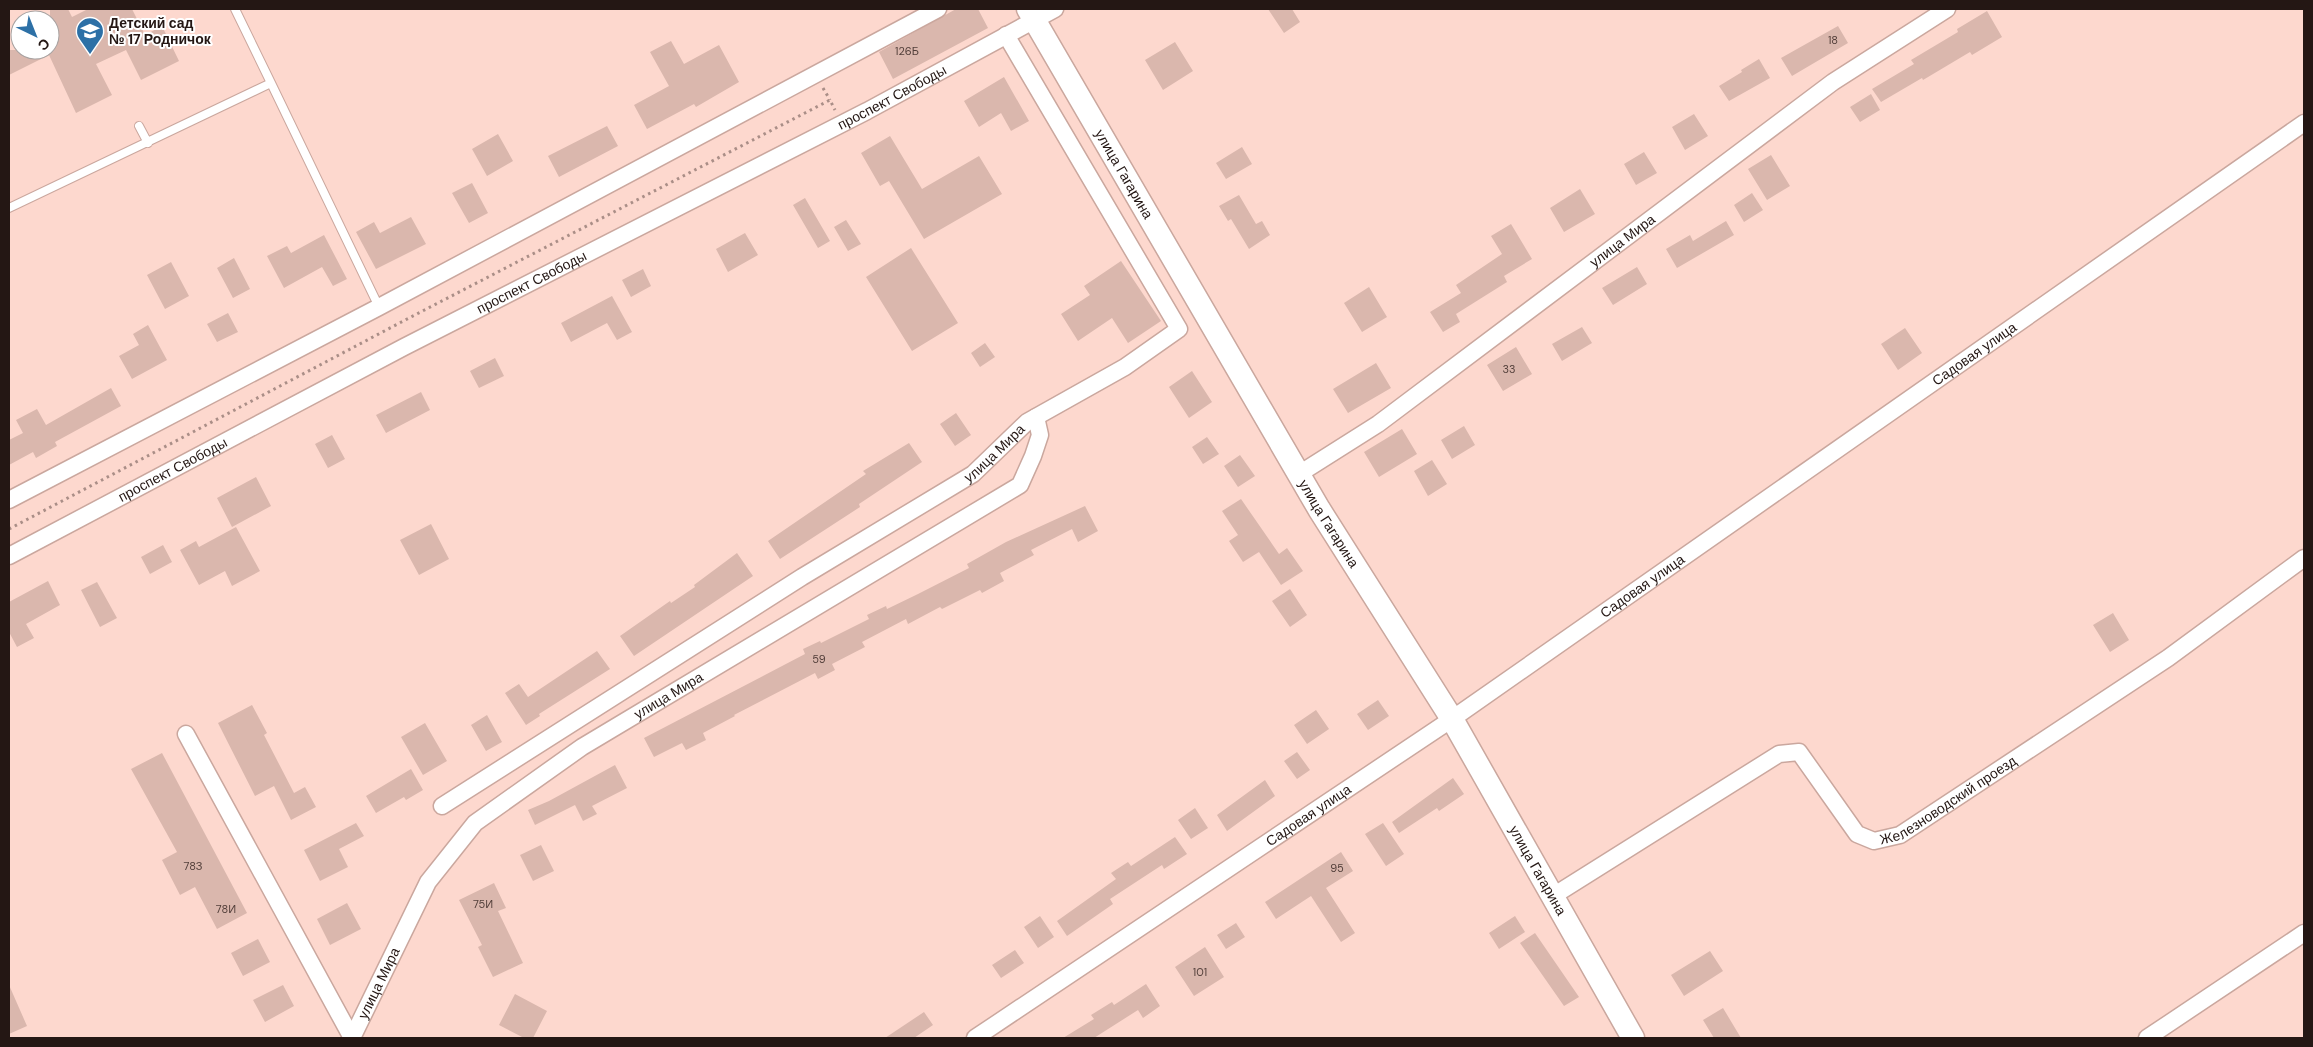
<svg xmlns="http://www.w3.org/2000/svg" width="2313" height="1047" font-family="'DM Sans',sans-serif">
  <rect width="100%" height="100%" fill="#fdd8ce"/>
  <path fill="#dab7ad" d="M50,9H68L72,17L88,9H132L145,35L162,26L179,61L141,80L126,50L96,64L112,95L76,113L49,55L9,75V50H50Z
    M956,9H978L988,28L893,79L879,52Z
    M1268,9H1292L1300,22L1284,33Z
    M1987,11L2002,37L1972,55L1970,52L1923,80L1922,78L1881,102L1872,89L1914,64L1911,60L1958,32L1957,29Z
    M1838,26L1848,43L1792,76L1781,58Z
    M671,41L684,64L719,45L739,82L696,107L694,104L647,129L634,105L669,86L650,52Z
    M1175,42L1193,71L1163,90L1145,60Z
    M1759,59L1770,78L1729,101L1719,86L1742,72L1741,70Z
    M1004,77L1029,121L1011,131L1001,113L979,127L964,101Z
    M1871,94L1880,110L1860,122L1850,107Z
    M1694,114L1708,136L1685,150L1672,127Z
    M607,126L618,146L559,177L548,156Z
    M498,134L513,161L487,176L472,149Z
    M890,136L922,189L979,156L1002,194L924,239L889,181L880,186L861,153Z
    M1242,147L1252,164L1226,179L1216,163Z
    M1644,152L1657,173L1636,185L1624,164Z
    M1771,155L1790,186L1767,200L1748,169Z
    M472,183L488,213L469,223L452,193Z
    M1580,189L1595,214L1564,232L1550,208Z
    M1752,193L1763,210L1744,222L1734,205Z
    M1239,195L1256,224L1262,221L1270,235L1249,249L1231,219L1228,221L1219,206Z
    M805,198L830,241L818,248L793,205Z
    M411,217L426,244L376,269L356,232L374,222L380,233Z
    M846,220L861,244L848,251L834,227Z
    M1726,221L1734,235L1677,268L1666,249L1690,235L1693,241Z
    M1511,224L1532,259L1504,276L1507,282L1456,314L1460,322L1443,332L1430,312L1461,293L1456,285L1502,254L1491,236Z
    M745,233L758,255L728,272L716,249Z
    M324,235L347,279L333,286L322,267L284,288L267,256L287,246L291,253Z
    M911,248L958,323L912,351L866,277Z
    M234,258L250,289L233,298L217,268Z
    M1121,261L1161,321L1128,343L1112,318L1078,341L1061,314L1090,295L1084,286Z
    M171,262L189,296L165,309L147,275Z
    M1637,267L1647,284L1613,305L1602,288Z
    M643,269L651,286L631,297L622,280Z
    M1369,287L1387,317L1362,332L1344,303Z
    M612,296L632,332L617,340L607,323L571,342L561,323Z
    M228,313L238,332L217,342L207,324Z
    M148,325L167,360L132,379L119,356L139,345L133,334Z
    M1582,327L1592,343L1562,361L1552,344Z
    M1905,328L1922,353L1898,370L1881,344Z
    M985,343L995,357L980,367L971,353Z
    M1516,347L1532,374L1503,391L1487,365Z
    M495,358L504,376L479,388L470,371Z
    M1376,363L1391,388L1348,413L1333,389Z
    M1192,371L1212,402L1189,418L1169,387Z
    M111,388L121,406L55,442L57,446L36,458L33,452L9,465V440L23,433L16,420L37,409L46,425Z
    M421,392L430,410L386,433L376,415Z
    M956,413L971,435L955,446L940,424Z
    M1464,426L1475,445L1452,459L1441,440Z
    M1402,429L1417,454L1379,477L1364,452Z
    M332,435L345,459L328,468L315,444Z
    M1207,437L1219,454L1203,464L1192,447Z
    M909,443L922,462L859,504L860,507L780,559L768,541L866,474L863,471Z
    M1240,455L1255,476L1238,487L1224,466Z
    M1432,460L1447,484L1428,496L1414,471Z
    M256,477L271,506L232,527L217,498Z
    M1241,499L1279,554L1287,548L1303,571L1281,585L1259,552L1243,562L1229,541L1238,535L1222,511Z
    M1085,506L1098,531L1078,542L1072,529L1031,550L1034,555L1000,573L1004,581L982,593L980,590L942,609L940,607L908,624L906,619L862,642L865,647L832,664L835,670L818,679L815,673L734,715L735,716L703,733L706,740L686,750L682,743L654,757L644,738L805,654L803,649L820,641L821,643L869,619L867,615L886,606L887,609L918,594L969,568L967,564L1006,542Z
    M431,524L449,559L419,575L400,540Z
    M236,527L260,571L232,586L225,571L199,585L180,550L196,541L199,547Z
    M163,545L172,562L150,574L141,557Z
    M737,553L753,576L634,656L620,636L670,601L671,603L695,587L694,585Z
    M48,581L60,605L26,624L34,638L17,647L9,632V602Z
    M97,582L117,618L100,627L81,590Z
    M1290,589L1307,615L1290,627L1272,601Z
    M2113,613L2129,640L2110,652L2093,625Z
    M597,651L610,669L539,714L540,716L526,725L505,693L519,684L528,697Z
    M1378,700L1389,716L1368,730L1357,714Z
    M252,705L267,733L264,735L294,793L305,787L316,807L291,820L274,786L255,796L218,723Z
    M1316,710L1329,729L1307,744L1294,725Z
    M487,715L502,742L486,751L471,725Z
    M425,723L447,761L423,775L401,737Z
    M1297,752L1310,770L1297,779L1284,761Z
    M162,753L247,913L217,929L195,887L180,895L162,860L177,852L131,769Z
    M615,765L627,788L592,806L597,814L583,821L575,805L535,825L528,810L549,801Z
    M411,769L423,790L406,800L404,797L376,813L366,796Z
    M1453,778L1464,794L1439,811L1437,808L1399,833L1392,822Z
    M1265,780L1275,796L1227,831L1217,815Z
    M1195,808L1208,828L1191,839L1178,820Z
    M356,823L364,836L339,849L348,867L320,881L304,850Z
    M1383,823L1404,854L1386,866L1365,834Z
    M1175,837L1187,854L1164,869L1162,865L1110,899L1113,904L1067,936L1057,921L1116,879L1111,873L1128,862L1131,866Z
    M541,845L554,871L533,881L520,855Z
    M1341,852L1353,871L1326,888L1355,933L1341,942L1311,896L1276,919L1265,902Z
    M494,883L506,908L498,911L523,963L493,977L478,947L482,945L459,900Z
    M347,903L361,929L330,945L317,919Z
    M1040,916L1054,937L1038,948L1024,927Z
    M1515,916L1525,932L1499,949L1489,933Z
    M1236,923L1245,937L1226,949L1217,935Z
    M1535,933L1579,997L1564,1006L1520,943Z
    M258,939L270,962L243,976L231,953Z
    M1205,947L1224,977L1194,996L1175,967Z
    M1015,950L1024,963L1001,978L992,965Z
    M1710,951L1723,971L1684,996L1671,975Z
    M1146,984L1160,1006L1143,1018L1138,1010L1094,1038H1063L1094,1019L1091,1015L1112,1002L1114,1005Z
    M9,985L27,1026L9,1034Z
    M283,985L294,1006L265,1022L253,1000Z
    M515,994L547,1011L533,1038H524L499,1025Z
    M1723,1008L1741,1038H1714L1703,1020Z
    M924,1012L933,1025L914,1038H885Z"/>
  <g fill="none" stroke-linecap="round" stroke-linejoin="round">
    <g stroke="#caa79e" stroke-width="10">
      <path id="service" d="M235,9L271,83
        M139,126L148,143
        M9,208L271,83L379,307"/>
    </g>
    <g stroke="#caa79e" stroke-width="19">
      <g id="minor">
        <path id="s1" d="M1299,474L1378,424L1833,82L1947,9"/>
        <path d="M9,500L379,307L938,9"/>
        <path id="s2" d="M9,556L404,347L867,111L1055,9"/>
        <path d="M186,734L352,1038"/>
        <path id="s3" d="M442,806L802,577L973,474L1027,422L1125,367L1179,329L1006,35"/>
        <path id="s4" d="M1553,896L1779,754L1799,752L1857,834L1874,841L1900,835L2168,658L2304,558"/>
        <path id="s5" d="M352,1038L428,882L475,823L582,747L1020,485L1033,456L1040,435L1036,417"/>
        <path id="s6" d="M975,1038L1452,719L2304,123"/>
        <path d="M2147,1038L2304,933"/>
      </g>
    </g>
    <g stroke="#caa79e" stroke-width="25">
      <g id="secondary">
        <path id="s7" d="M1028,9L1319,509L1452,719L1633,1038"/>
      </g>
    </g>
    <path stroke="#aa8e87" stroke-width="3" stroke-dasharray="2.5 4" stroke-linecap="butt" d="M823,88L830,100
      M9,529L409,318L830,100L835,110"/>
    <use href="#service" stroke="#fff" stroke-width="8"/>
    <use href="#minor" stroke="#fff" stroke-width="16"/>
    <use href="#secondary" stroke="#fff" stroke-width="22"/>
  </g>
  <defs>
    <g id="school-pin" transform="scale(1.4375)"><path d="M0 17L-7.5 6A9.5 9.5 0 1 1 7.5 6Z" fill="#2d70a6" stroke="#fff"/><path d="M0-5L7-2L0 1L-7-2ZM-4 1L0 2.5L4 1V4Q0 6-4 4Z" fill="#fff"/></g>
  </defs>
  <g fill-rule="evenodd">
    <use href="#school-pin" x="90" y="31"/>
  </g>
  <g text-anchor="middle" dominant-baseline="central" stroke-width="4" stroke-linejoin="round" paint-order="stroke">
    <g font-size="11" fill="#523f3a">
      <text x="1833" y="40">18</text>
      <text x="907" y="51">126Б</text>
      <text x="1509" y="369">33</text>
      <text x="819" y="659">59</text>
      <text x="193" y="866">78З</text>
      <text x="1337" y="868">95</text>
      <text x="483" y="904">75И</text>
      <text x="226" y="909">78И</text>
      <text x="1200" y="972">101</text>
    </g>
    <g font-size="14" font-weight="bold" fill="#241714" stroke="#fff" text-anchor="start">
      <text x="109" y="23">Детский сад<tspan x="109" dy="16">№ 17 Родничок</tspan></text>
    </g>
    <g font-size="14" fill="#241714" stroke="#fff">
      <text stroke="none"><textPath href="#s2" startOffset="995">проспект Свободы</textPath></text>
      <text stroke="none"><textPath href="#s7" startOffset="191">улица Гагарина</textPath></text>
      <text stroke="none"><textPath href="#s1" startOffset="399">улица Мира</textPath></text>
      <text stroke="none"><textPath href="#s2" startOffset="590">проспект Свободы</textPath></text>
      <text stroke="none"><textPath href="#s6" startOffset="1211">Садовая улица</textPath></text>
      <text stroke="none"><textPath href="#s3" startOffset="656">улица Мира</textPath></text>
      <text stroke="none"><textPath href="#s2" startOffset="185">проспект Свободы</textPath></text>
      <text stroke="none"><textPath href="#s7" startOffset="596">улица Гагарина</textPath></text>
      <text stroke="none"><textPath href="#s6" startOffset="806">Садовая улица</textPath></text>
      <text stroke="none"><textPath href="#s5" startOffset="481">улица Мира</textPath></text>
      <text stroke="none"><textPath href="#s4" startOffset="491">Железноводский проезд</textPath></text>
      <text stroke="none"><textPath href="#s6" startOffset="401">Садовая улица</textPath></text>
      <text stroke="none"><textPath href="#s7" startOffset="1001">улица Гагарина</textPath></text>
      <text stroke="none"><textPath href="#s5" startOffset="61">улица Мира</textPath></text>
    </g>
  </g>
  <rect width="2313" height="1047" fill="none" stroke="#241714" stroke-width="20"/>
  <g transform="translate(35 35) rotate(137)"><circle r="24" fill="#ffffff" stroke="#a7a2a1"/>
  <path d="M0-4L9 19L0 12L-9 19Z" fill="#2d70a6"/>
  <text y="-8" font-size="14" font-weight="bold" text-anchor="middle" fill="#241714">С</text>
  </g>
</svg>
